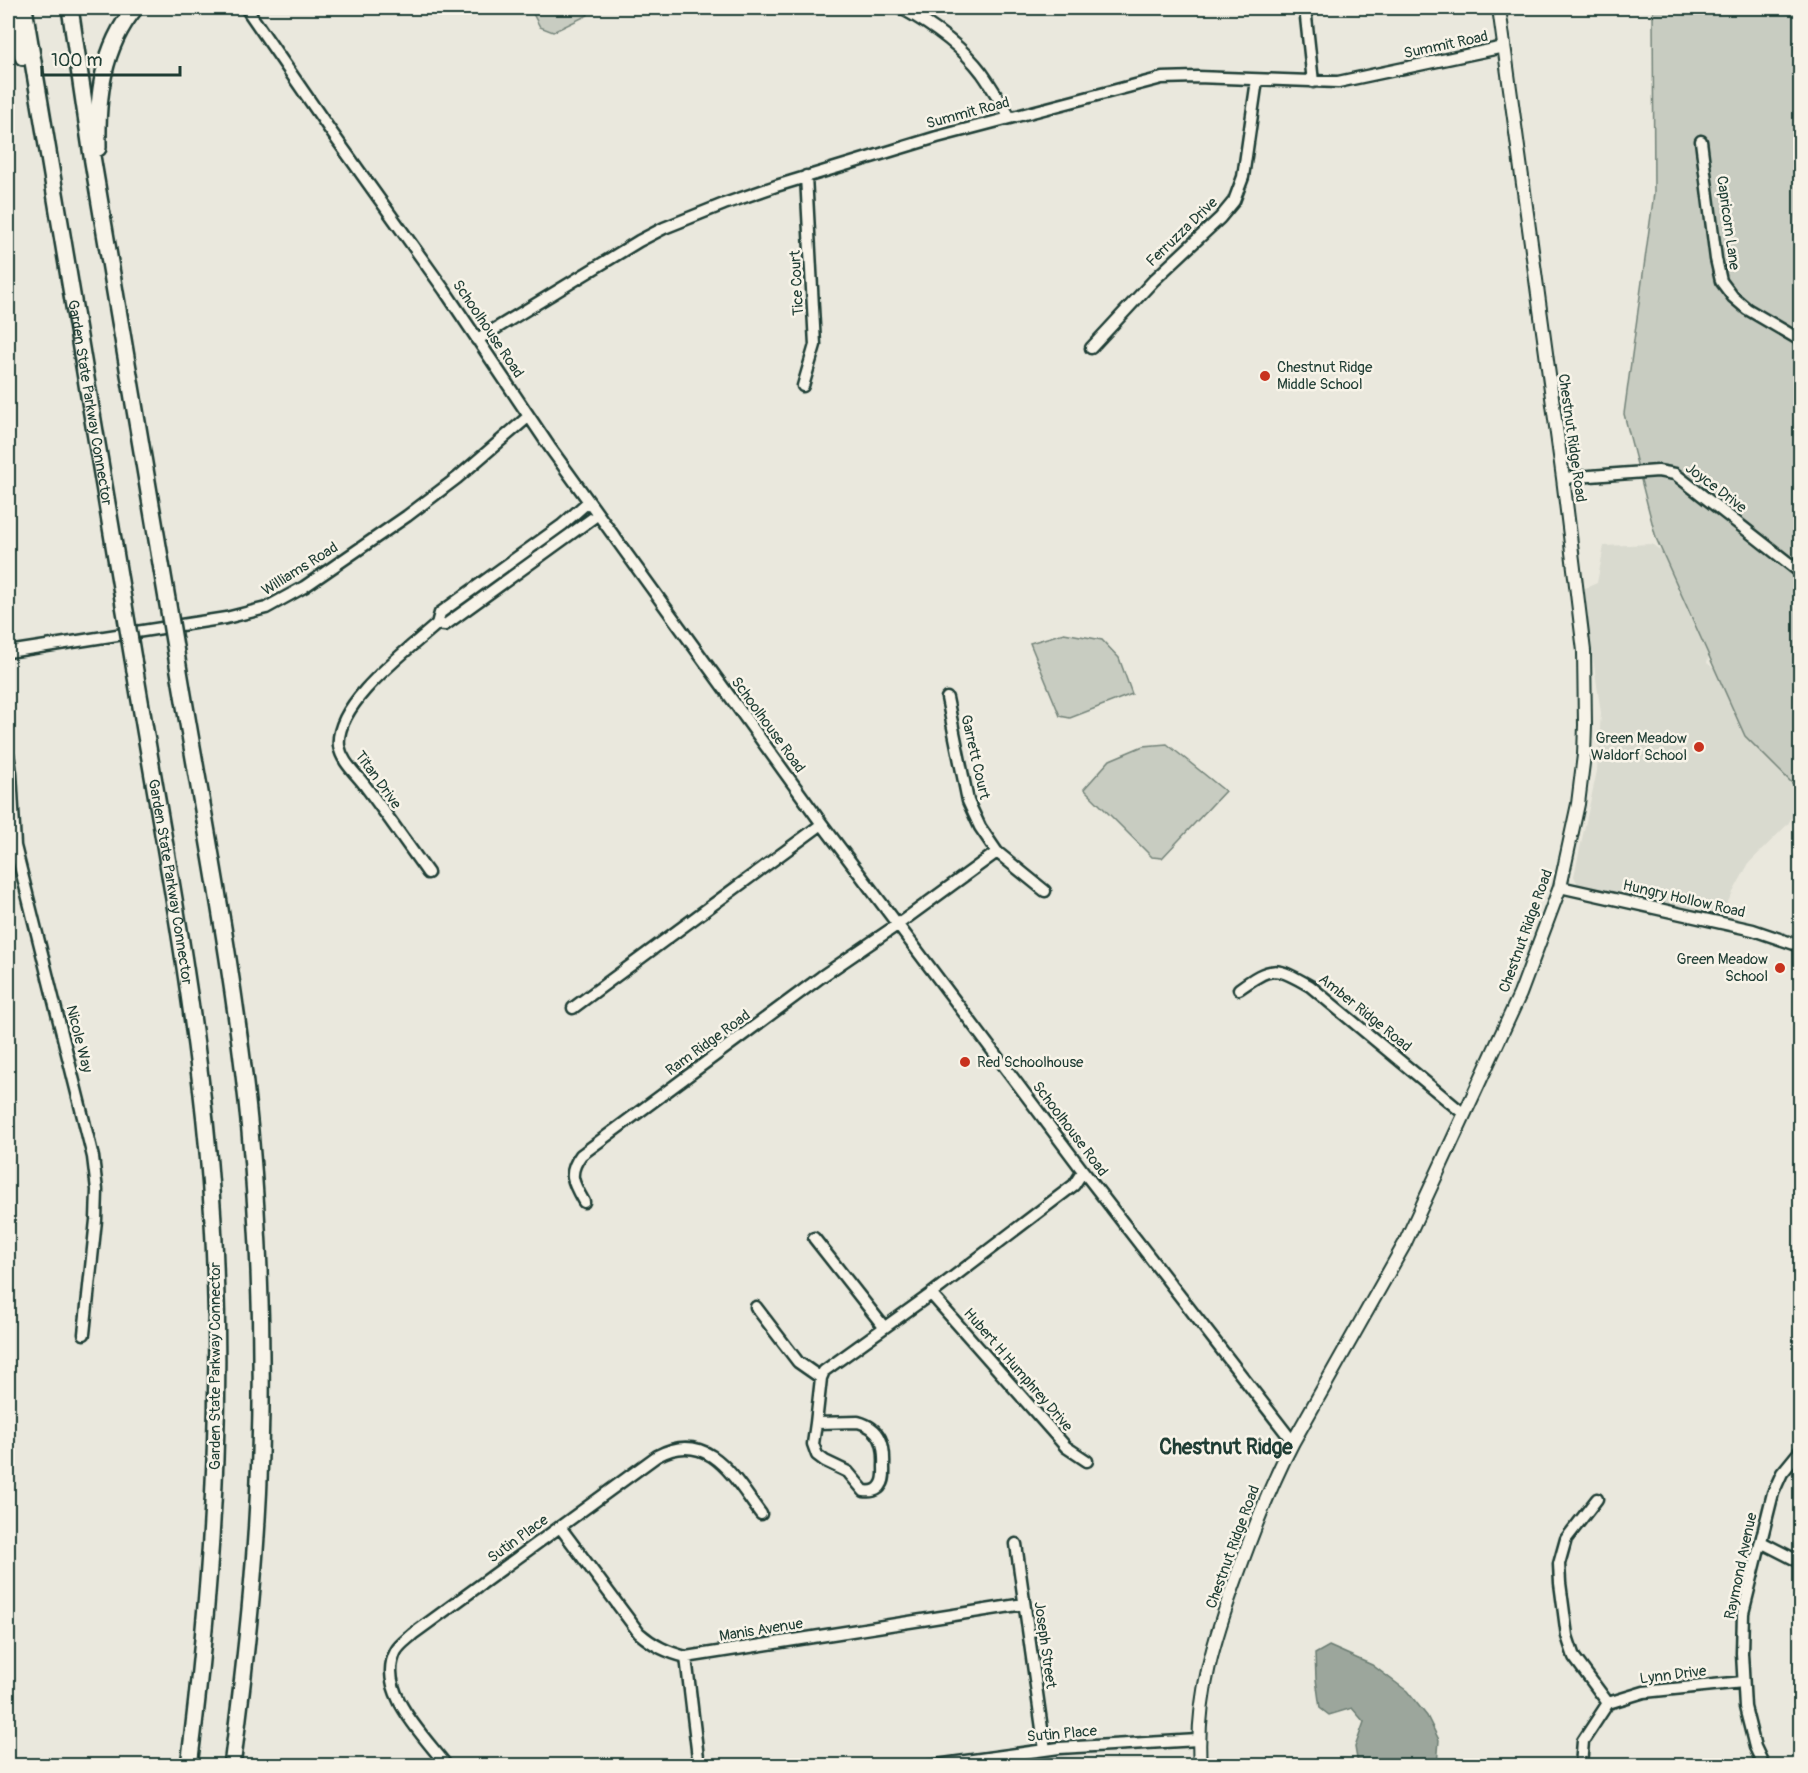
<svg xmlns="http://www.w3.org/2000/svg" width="1808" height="1773" font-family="Pangolin,sans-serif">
  <rect width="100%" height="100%" fill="#eae8dd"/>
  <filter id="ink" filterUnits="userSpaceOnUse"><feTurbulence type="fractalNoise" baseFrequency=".0167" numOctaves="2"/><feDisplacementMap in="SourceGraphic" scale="12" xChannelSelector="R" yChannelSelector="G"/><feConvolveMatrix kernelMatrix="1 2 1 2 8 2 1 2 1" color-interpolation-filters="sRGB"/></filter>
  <g filter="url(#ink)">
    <path fill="#d9dacf" d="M1652,544L1722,597L1707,663L1762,705L1800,723V803L1788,824L1749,863L1719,918L1578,885L1574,876L1597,771L1601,713L1583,589L1597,583L1604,546Z"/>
    <path fill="#c8ccc1" stroke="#74847a" stroke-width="1.5" d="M530,8H585L588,15L553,32L540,27Z
      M1653,8H1800V789H1798L1745,736L1656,538L1624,414L1654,193Z
      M1064,633L1102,640L1119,658L1132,694L1070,718L1060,716L1030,643Z
      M1167,744L1225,791L1162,858L1152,857L1084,789L1110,760L1143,746Z"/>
    <path fill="#9ca69c" stroke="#6a7c72" stroke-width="1.5" d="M1329,1646L1372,1665L1407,1691L1427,1716L1439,1740L1437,1765H1358L1355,1747L1364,1722L1352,1708L1329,1715L1320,1708L1316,1679L1315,1654Z"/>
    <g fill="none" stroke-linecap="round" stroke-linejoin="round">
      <g stroke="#1f3d34" stroke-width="15">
        <path id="minor" d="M246,8L330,130L445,291L551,449L822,824L1083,1171L1293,1442
          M901,8C932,25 961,45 982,73C992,87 1001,103 1010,117
          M1305,8L1313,82
          M1701,141L1716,259L1721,281L1733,297L1747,309L1800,340
          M477,340L639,241L664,228L724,204L776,186L937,137L1162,78L1197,77L1338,82L1504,47
          M1091,348L1154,280L1220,218L1234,201L1243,177L1257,80
          M803,386L815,345L806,176
          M1563,478L1658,471L1675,474L1800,572
          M437,624L445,625L597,515
          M8,652L226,618L266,608L304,587L407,516L457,478L528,417
          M947,698L968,801L980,827L997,852L1045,891
          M8,754L11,772L15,846L93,1157L97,1190L96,1220L84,1334
          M428,873C407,844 387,815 366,787C357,774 342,763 339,746C334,704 408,650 437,624L440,613L562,525L588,502
          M1560,887L1753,930L1800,946
          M1239,989C1271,966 1276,966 1310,986L1464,1114
          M573,1008L822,824
          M584,1202C573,1183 567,1174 581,1155L821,977L897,925L997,852
          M814,1238L884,1327
          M931,1294L1066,1447L1087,1461
          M756,1307L798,1362L821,1378
          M858,1422C881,1428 885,1445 884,1466C884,1472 885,1480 881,1485C878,1491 870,1492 864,1491L848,1472L825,1461L817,1455L813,1444L816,1423Z
          M816,1423L821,1378L824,1371L931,1294L1074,1185L1083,1171
          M560,1527L639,1633C654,1646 667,1652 686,1657L1024,1604
          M1761,1542L1800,1562
          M1016,1544L1045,1750
          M686,1657L699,1766
          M1608,1703L1644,1692L1743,1682
          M447,1766C425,1737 375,1690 396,1651C400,1644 408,1639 413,1634L657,1456C709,1428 734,1478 761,1514
          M929,1766L1059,1748L1198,1740
          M1581,1766L1583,1741L1608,1703L1574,1657L1567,1636L1560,1583L1559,1564L1566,1539L1597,1499
          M1764,1766L1755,1747L1745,1707L1742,1653L1743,1613L1773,1493L1782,1473L1800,1451"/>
      </g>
      <g stroke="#1f3d34" stroke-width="16">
        <path id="major" d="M1200,1766C1195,1698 1215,1636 1238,1573C1254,1528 1271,1484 1293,1442L1404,1245L1520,994L1560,887L1578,804L1584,755L1585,725L1584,651L1563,478L1499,8"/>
      </g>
      <g stroke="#1f3d34" stroke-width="20">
        <g id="highway">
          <path d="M9,8L23,57"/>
          <path id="s1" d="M24,8L124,605"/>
          <path d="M70,8L92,156L167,599"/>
          <path d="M98,148C97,97 102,48 135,8"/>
          <path d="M176,653C202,811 235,972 250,1131C262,1266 265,1401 256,1536C251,1613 242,1689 232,1766"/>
          <path id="s2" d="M133,659C160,823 193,986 208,1152C226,1357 215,1561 189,1766"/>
        </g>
      </g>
      <use href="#minor" stroke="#f7f3e8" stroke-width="10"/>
      <use href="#major" stroke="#f7f3e8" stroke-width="12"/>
      <use href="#highway" stroke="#f7f3e8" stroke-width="15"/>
      <g stroke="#1f3d34" stroke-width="20" stroke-linecap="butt">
        <path id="highway-bridge" d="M167,599L176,653
          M124,605L133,659"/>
      </g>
      <use href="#highway-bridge" stroke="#f7f3e8" stroke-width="15"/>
    </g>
  </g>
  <g fill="#c8321e" stroke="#f7f3e8" stroke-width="2">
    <circle cx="1265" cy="376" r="6"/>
    <circle cx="1699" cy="747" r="6"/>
    <circle cx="1780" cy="968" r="6"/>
    <circle cx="965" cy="1062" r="6"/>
  </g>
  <g text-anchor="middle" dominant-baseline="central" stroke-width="5" stroke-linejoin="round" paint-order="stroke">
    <g font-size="15" fill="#1f3d34" stroke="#f7f3e8">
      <text transform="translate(1446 45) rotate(-12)">Summit Road</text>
      <text transform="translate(968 113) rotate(-15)">Summit Road</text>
      <text transform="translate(1728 223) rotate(82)">Capricorn Lane</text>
      <text transform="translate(1182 232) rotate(-44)">Ferruzza Drive</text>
      <text transform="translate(797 283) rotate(-93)">Tice Court</text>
      <text transform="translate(488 329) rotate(56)">Schoolhouse Road</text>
      <text stroke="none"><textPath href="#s1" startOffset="400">Garden State Parkway Connector</textPath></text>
      <text transform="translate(1572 438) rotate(82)">Chestnut Ridge Road</text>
      <text transform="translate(1716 488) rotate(37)">Joyce Drive</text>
      <text transform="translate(300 569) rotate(-32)">Williams Road</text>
      <text transform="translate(768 725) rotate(54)">Schoolhouse Road</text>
      <text transform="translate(975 757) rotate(77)">Garrett Court</text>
      <text transform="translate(378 780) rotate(54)">Titan Drive</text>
      <text stroke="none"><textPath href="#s2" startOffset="226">Garden State Parkway Connector</textPath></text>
      <text transform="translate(1684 899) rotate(13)">Hungry Hollow Road</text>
      <text transform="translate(1526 931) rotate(-70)">Chestnut Ridge Road</text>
      <text transform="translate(1365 1013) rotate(39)">Amber Ridge Road</text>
      <text transform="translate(79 1039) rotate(76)">Nicole Way</text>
      <text transform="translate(708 1043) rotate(-36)">Ram Ridge Road</text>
      <text transform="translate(1070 1129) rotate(53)">Schoolhouse Road</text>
      <text transform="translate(215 1366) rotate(-90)">Garden State Parkway Connector</text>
      <text transform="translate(1018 1370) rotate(49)">Hubert H Humphrey Drive</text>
      <text transform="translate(518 1539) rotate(-36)">Sutin Place</text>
      <text transform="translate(1233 1547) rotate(-70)">Chestnut Ridge Road</text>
      <text transform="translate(1741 1566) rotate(-78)">Raymond Avenue</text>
      <text transform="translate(761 1630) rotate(-9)">Manis Avenue</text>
      <text transform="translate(1045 1645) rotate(82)">Joseph Street</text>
      <text transform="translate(1673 1675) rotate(-7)">Lynn Drive</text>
      <text transform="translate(1062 1734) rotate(-5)">Sutin Place</text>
    </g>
    <g font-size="15" fill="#1f3d34" stroke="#f7f3e8" text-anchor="start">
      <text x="1277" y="367">Chestnut Ridge<tspan x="1277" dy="17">Middle School</tspan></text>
      <text x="1687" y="738" text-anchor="end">Green Meadow<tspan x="1687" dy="17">Waldorf School</tspan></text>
      <text x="1768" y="959" text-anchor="end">Green Meadow<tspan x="1768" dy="17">School</tspan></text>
      <text x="977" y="1062">Red Schoolhouse</text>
    </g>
    <g font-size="21" font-weight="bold" fill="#1f3d34" stroke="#f7f3e8">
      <text x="1226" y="1447">Chestnut Ridge</text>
    </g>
  </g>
  <rect width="1808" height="1773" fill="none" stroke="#f7f3e8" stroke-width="30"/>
  <rect x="15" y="15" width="1778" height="1743" fill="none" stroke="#1f3d34" stroke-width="2" filter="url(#ink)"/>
  <path d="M42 66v9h138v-9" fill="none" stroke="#1f3d34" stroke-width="3"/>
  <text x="51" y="66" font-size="18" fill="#1f3d34" stroke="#f7f3e8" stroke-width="4.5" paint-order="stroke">100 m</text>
</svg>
